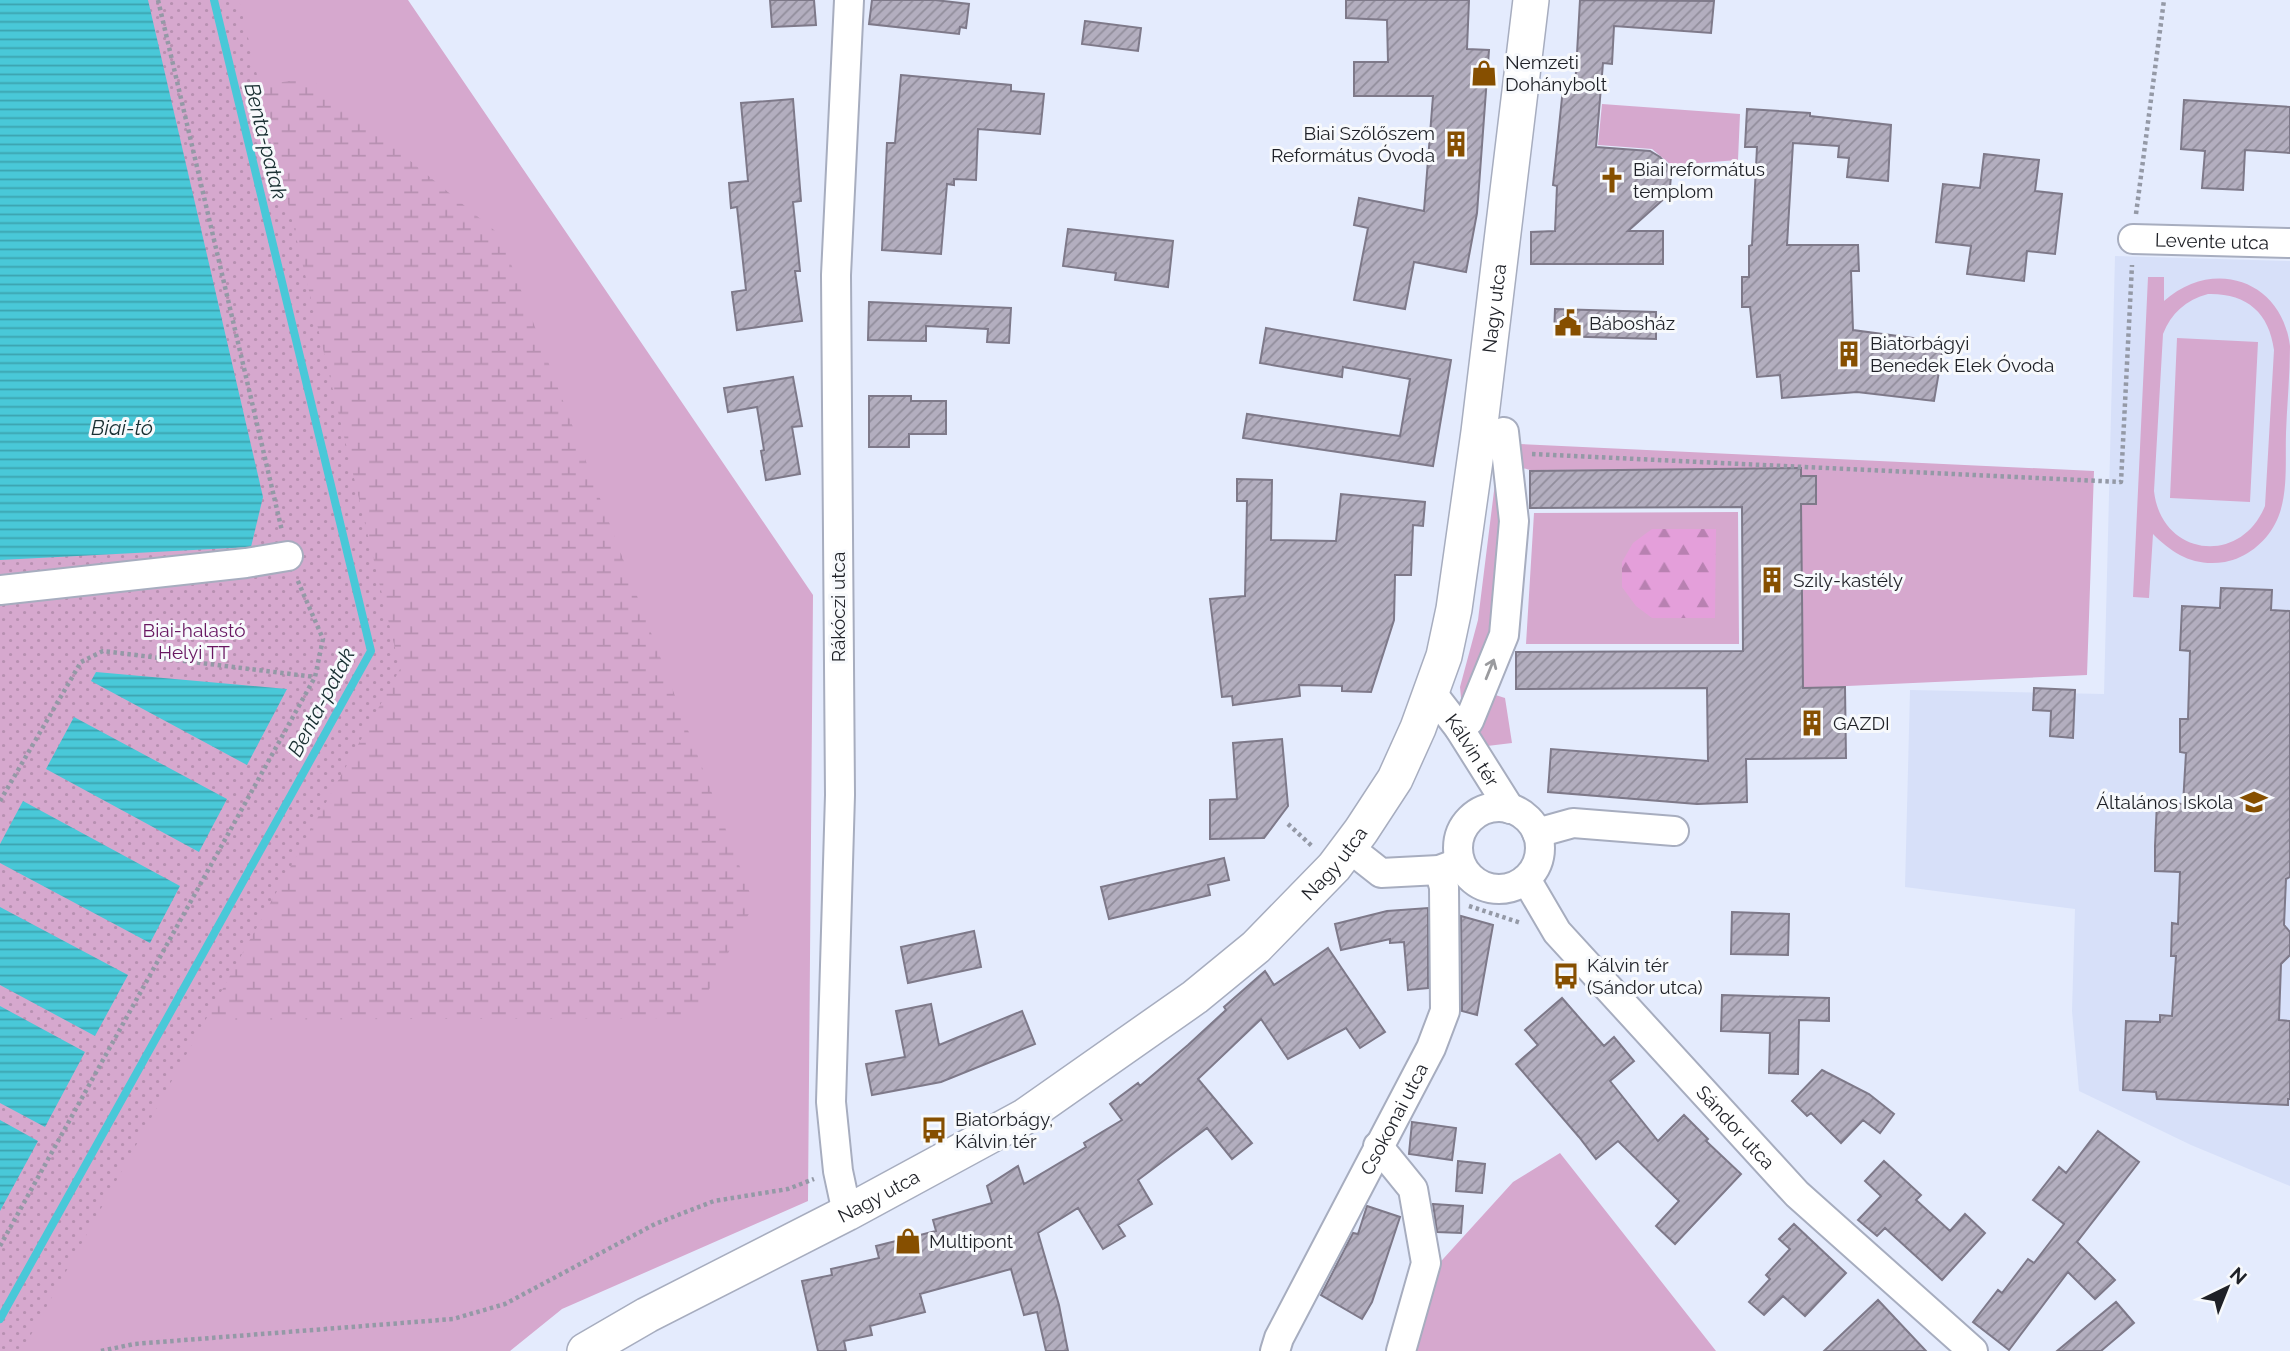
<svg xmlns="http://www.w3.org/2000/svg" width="2290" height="1351" font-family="Raleway,sans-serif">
  <defs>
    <pattern id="forest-firs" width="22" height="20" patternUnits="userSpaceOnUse" patternTransform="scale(1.75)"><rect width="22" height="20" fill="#e49fda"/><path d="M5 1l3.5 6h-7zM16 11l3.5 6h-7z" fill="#b881b1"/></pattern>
    <pattern id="wetland-marsh" width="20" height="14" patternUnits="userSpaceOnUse" patternTransform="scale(1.75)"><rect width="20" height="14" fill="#d6a8ce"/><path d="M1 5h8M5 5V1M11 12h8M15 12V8" fill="none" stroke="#b790b1"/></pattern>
    <pattern id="park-dots" width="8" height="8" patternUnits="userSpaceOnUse" patternTransform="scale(1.75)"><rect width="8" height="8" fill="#d6a8ce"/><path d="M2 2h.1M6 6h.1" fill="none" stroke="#b790b1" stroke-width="1.8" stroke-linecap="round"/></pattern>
    <pattern id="water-rules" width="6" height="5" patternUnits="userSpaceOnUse" patternTransform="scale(1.75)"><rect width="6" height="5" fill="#49c8d8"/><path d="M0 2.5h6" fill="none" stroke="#3ca2af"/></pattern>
    <pattern id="building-hatch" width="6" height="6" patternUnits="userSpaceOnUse" patternTransform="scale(1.75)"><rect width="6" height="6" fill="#b3aebf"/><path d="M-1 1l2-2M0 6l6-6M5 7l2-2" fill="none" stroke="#918d9b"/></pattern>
  </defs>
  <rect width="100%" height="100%" fill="#e4ebfd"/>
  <path fill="#d7e0f9" d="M2115,256L2290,261V1186L2191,1145L2079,1091L2072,1011L2075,909L1905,887L1910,690L2104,694Z"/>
  <path fill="#d6a8ce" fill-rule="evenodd" d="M0,0H408L813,595L808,1201L562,1309L510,1351H0Z
    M1602,104L1740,114L1738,160L1671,165L1652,149L1598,145Z
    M2148,277H2164V301C2213,257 2282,280 2290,346C2290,375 2287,404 2286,433C2285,462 2289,498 2275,524C2265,543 2246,558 2225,562C2194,567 2173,554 2153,534L2149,598L2133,597ZM2208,294C2246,293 2269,312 2274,350L2265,506C2240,567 2161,556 2154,491L2163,334C2171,313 2186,300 2208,294Z
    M2177,338L2258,342L2250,502L2170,498Z
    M1519,444L2094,471L2087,675L1803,688L1801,469L1530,470L1519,467Z
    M1495,483L1504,485L1486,692L1505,698L1512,743L1479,747L1463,720L1460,687L1478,620Z
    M1738,512L1739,644H1526L1534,513Z
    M1560,1153L1716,1351H1409L1434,1269L1513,1182Z"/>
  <path fill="url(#forest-firs)" d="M1652,529H1716L1715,618H1652L1636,606L1622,587V562L1633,543Z"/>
  <path fill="url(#wetland-marsh)" d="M0,0L221,91L310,78L500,235L754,904L694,1018L148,1020L0,572Z"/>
  <path fill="url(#park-dots)" d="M0,0H239L400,669L22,1351H0Z"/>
  <path fill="url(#water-rules)" d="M0,0H148L263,497L251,547L0,560Z
    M96,672L287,689L247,765L91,681Z
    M74,717L227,799L199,852L46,769Z
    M23,801L180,886L150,943L0,863V844Z
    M0,907L128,975L95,1036L0,985Z
    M0,1006L85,1052L45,1127L0,1103Z
    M0,1120L38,1141L0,1211Z"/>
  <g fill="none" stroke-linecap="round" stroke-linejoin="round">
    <path stroke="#49c8d8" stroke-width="8" d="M0,1319L371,651L214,0"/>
  </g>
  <path fill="url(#building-hatch)" stroke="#7e7989" stroke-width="2" d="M770,0H814L816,25L772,27Z
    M872,0H935L969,4L966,28L960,27L959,34L869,24Z
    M1346,0H1469L1467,49L1489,50L1477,213L1466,272L1414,262L1405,309L1354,300L1368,228L1354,225L1359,198L1424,211L1433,96H1354V62H1388L1387,20L1346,18Z
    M1580,0L1714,1L1711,33L1614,26L1612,64L1603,63L1596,147L1650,151L1660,157L1667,165L1671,176L1670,187L1665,198L1628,231H1663V264H1531V232L1555,231L1557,186L1553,185L1563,88L1575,89Z
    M1085,21L1141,28L1138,51L1082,44Z
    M901,75L1011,85V91L1044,94L1040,134L978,129L976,180L954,179V185L947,184L941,254L882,250L887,143H895Z
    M793,99L801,201L793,202L800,271H795L802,321L737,330L732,292L746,290L737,207L731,208L729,183L748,181L741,103Z
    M2184,100L2290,107V153L2245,150L2243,190L2202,188L2205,151L2181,149Z
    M1747,109L1810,113V116L1891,125L1888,181L1847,177L1849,158L1838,157L1839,146L1793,143L1787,245H1858L1859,271H1851L1853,330L1944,342L1934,401L1857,392L1782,398L1780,375L1757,377L1750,307H1742V277H1749V246L1752,245L1757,147H1745Z
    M1984,154L2039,160L2035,191L2062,194L2055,254L2027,251L2024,281L1967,274L1971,246L1936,242L1943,184L1980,188Z
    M1068,229L1173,241L1168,287L1115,280L1116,273L1063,266Z
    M869,302L1011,308L1009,343L987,342L988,329L926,326V341L868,340Z
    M1555,309L1656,312V339L1554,336Z
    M1266,328L1451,360L1433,466L1243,438L1247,414L1400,436L1410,379L1343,367L1342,377L1260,363Z
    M793,377L802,426L792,427L800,474L766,480L761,451L764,450L757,407L728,412L724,388Z
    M869,396H911V401H946V434H909V447H869Z
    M1801,468V476H1816V504H1801L1803,688L1845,687L1846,758L1746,759L1747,802L1697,804L1548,792L1551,749L1708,761L1707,688L1516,689V652L1743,651L1742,507L1530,508V471Z
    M1237,479L1272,480L1271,540L1336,541L1341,494L1425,502L1423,526L1413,525L1411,575H1395L1394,620L1371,692L1342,691V686L1299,685L1300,696L1233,705L1232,696L1222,697L1210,599L1245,596L1247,501H1237Z
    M2221,588L2272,590L2271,610L2290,611V877L2286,879L2284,925L2290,932V955L2281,964L2279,1020L2290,1021V1099H2288V1105L2157,1099L2156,1092L2123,1090L2126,1021L2160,1022V1015L2172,1016L2176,956H2171L2172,923L2178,924L2180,872L2155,871V846L2157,802L2183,804L2186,753L2180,752V719H2188L2190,651L2180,650L2182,606L2220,608Z
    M2034,688L2075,690L2073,738L2050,736L2051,711L2033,710Z
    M1282,739L1288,806L1264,838L1210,839V800L1237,799L1233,743Z
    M1224,858L1229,880L1208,885L1210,895L1109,919L1101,887Z
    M1428,908V988L1408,990L1404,942L1390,943V939L1341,950L1335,924L1387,911Z
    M1732,912L1789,914L1788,955L1731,954Z
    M1461,916L1493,925L1477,1015L1462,1011Z
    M974,931L981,967L908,983L901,947Z
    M1328,948L1385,1032L1360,1048L1346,1028L1288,1059L1261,1019L1198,1079L1252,1143L1232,1159L1207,1128L1138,1180L1152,1204L1118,1225L1125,1236L1103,1249L1078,1208L1038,1233L1059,1305L1068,1351H1046L1037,1312L1024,1315L1011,1269L920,1294L925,1312L870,1326L872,1335L844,1341L846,1351H818L802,1281L832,1275L831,1269L879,1258L876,1246L936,1231L933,1220L992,1203L987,1186L1018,1166L1024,1184L1086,1147L1084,1143L1122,1120L1110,1104L1138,1083L1140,1086L1188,1045L1226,1010L1224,1007L1265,971L1274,985Z
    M1722,995L1829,998V1021L1799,1020L1798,1074L1769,1073L1770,1033L1721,1031Z
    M1562,998L1604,1046L1614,1037L1634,1061L1610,1081L1658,1141L1684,1115L1708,1139L1706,1141L1741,1174L1675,1244L1656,1226L1679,1201L1618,1141L1596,1159L1579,1137L1516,1064L1538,1045L1525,1030Z
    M931,1004L939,1045L1022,1011L1035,1044L941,1082L872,1095L866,1064L905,1057L896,1011Z
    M1822,1070L1869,1094L1894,1114L1880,1133L1863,1120L1841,1143L1811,1113L1807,1116L1792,1101Z
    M1412,1122L1456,1128L1452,1160L1409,1154Z
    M2098,1131L2139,1162L2077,1242L2115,1280L2095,1299L2068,1272L2009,1350L1973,1322L1998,1290L2002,1293L2028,1259L2034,1263L2064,1224L2033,1200L2059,1167L2066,1173Z
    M1458,1161L1485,1164L1482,1193L1456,1191Z
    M1884,1161L1921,1195L1916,1200L1950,1231L1965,1214L1985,1233L1942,1280L1885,1228L1877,1236L1858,1220L1881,1196L1865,1181Z
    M1433,1204L1463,1206L1461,1233L1437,1232Z
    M1367,1206L1400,1217L1372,1302L1362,1319L1321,1295L1353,1233L1358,1234Z
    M1794,1224L1846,1273L1805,1316L1783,1296L1764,1315L1749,1302L1770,1279L1766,1275L1790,1249L1779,1239Z
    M1878,1300L1926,1351H1824Z
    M2116,1302L2134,1323L2101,1351H2057Z"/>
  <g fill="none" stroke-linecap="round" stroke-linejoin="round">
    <g stroke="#a7adbf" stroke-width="32">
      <g id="minor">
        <path id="s1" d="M2133,239L2290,243"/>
        <path d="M0,590L246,563L288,556"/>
        <path id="s2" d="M1432,693L1459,728L1510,809"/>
        <path d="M1459,728L1469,721L1504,635L1514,521L1504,432"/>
        <circle cx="1499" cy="848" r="41"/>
        <path d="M1537,833L1573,823L1674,831"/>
        <path d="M1348,847L1381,873L1439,870L1455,864"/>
        <path id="s3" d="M1526,879L1557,932L1797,1194L1973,1351"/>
        <path d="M1378,1146L1413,1189L1426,1263L1401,1351"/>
        <path d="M847,1213L838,1171L831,1102L840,795L836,275L849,0"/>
        <path id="s4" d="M1275,1351L1279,1338L1431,1048L1445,1011L1444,887L1439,870"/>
      </g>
    </g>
    <g stroke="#a7adbf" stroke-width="38">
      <g id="major">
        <path id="s5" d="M585,1351L647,1315L847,1213L1024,1117L1195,997L1256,947L1334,867L1361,831L1395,779L1418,728L1444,656L1454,609L1479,432L1531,0"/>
      </g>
    </g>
    <path stroke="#9499a6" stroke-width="4.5" stroke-dasharray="3.5 3.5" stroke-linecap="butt" d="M158,0L282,531
      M2136,214L2164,0
      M1532,454L2121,482L2132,265
      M0,801L81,662L103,651L315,677
      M1288,824L1313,847
      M1469,906L1521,923
      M0,1246L315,677L323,639L297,579
      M101,1351L134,1344L453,1319L505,1304L655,1224L714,1201L788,1189L814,1179"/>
    <use href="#minor" stroke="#fff" stroke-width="28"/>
    <use href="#major" stroke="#fff" stroke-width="35"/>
  </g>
  <defs><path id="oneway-shaft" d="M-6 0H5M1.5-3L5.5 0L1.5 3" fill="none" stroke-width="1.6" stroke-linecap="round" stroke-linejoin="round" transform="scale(1.75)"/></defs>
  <use stroke="#9a9b9e" href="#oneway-shaft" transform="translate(1490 669) rotate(-68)"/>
  <defs>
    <g id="shop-bare" transform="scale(2.1)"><path d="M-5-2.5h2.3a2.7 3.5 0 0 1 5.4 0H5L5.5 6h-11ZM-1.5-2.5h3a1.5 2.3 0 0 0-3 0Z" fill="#864f00" stroke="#f7f9fc" stroke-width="2.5" paint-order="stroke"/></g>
    <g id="building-bare" transform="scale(2.1)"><path d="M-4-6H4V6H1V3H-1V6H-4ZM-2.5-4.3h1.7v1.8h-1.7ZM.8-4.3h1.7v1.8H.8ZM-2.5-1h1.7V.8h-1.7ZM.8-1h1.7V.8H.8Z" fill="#864f00" stroke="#f7f9fc" stroke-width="2.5" paint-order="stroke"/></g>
    <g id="church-bare" transform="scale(2.1)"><path d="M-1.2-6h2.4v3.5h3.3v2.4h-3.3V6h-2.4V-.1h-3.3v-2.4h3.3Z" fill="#864f00" stroke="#f7f9fc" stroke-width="2.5" paint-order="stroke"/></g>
    <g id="civic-bare" transform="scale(2.1)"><path d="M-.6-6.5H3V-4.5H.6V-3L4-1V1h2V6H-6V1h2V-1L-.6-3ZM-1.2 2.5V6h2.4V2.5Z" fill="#864f00" stroke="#f7f9fc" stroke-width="2.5" paint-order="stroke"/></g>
    <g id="school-bare" transform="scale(2.1)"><path d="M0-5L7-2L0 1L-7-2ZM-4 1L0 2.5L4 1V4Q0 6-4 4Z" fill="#864f00" stroke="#f7f9fc" stroke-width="2.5" paint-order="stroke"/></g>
    <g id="bus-bare" transform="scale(2.1)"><path d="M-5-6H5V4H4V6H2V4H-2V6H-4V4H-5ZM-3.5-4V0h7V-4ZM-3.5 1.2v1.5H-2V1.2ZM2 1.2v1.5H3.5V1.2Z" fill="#864f00" stroke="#f7f9fc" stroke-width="2.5" paint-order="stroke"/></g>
  </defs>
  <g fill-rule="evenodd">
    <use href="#shop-bare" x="1484" y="73"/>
    <use href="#building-bare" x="1456" y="144"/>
    <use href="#church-bare" x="1612" y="180"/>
    <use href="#civic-bare" x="1568" y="323"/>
    <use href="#building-bare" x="1849" y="354"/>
    <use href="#building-bare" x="1772" y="580"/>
    <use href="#building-bare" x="1812" y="723"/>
    <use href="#school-bare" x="2254" y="802"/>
    <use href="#bus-bare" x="1566" y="976"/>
    <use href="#bus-bare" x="934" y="1130"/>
    <use href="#shop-bare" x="908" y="1241"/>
  </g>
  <g text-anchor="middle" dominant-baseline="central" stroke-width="6" stroke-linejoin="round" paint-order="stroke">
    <g font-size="19" fill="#1f2127" stroke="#f7f9fc" text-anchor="start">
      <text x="1505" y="62">Nemzeti<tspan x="1505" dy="22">Dohánybolt</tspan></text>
      <text x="1435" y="133" text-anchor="end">Biai Szőlőszem<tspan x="1435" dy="22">Református Óvoda</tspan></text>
      <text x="1633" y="169">Biai református<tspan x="1633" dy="22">templom</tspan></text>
      <text x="1589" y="323">Bábosház</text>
      <text x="1870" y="343">Biatorbágyi<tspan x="1870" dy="22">Benedek Elek Óvoda</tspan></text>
      <text x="1793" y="580">Szily-kastély</text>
      <text x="1833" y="723">GAZDI</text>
      <text x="2233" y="802" text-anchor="end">Általános Iskola</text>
      <text x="1587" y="965">Kálvin tér<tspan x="1587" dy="22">(Sándor utca)</tspan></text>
      <text x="955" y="1119">Biatorbágy,<tspan x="955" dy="22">Kálvin tér</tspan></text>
      <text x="929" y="1241">Multipont</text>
    </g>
    <g font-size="19" fill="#1f2127" stroke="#f7f9fc">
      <text stroke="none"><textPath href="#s1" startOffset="79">Levente utca</textPath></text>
      <text stroke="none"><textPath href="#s5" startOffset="1488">Nagy utca</textPath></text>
      <text transform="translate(838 607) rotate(-90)">Rákóczi utca</text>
      <text stroke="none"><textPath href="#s2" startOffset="70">Kálvin tér</textPath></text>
      <text stroke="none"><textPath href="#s5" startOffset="900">Nagy utca</textPath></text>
      <text stroke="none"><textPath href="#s4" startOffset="261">Csokonai utca</textPath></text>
      <text stroke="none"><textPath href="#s3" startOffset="326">Sándor utca</textPath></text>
      <text stroke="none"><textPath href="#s5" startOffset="332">Nagy utca</textPath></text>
    </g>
    <g font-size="19" fill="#681861" stroke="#f7f9fc">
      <text x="194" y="630">Biai-halastó<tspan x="194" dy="22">Helyi TT</tspan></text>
    </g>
    <g font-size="21" font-style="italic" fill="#192f32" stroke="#f7f9fc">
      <text transform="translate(266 141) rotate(76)">Benta-patak</text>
      <text x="122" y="427">Biai-tó</text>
      <text transform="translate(321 702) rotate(-62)">Benta-patak</text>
    </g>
  </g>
  <g transform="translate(2227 1288) rotate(43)" stroke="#f7f9fc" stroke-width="5" paint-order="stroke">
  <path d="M0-5L12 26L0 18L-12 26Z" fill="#1f2127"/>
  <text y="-10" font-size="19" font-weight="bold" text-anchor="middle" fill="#1f2127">N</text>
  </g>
</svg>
